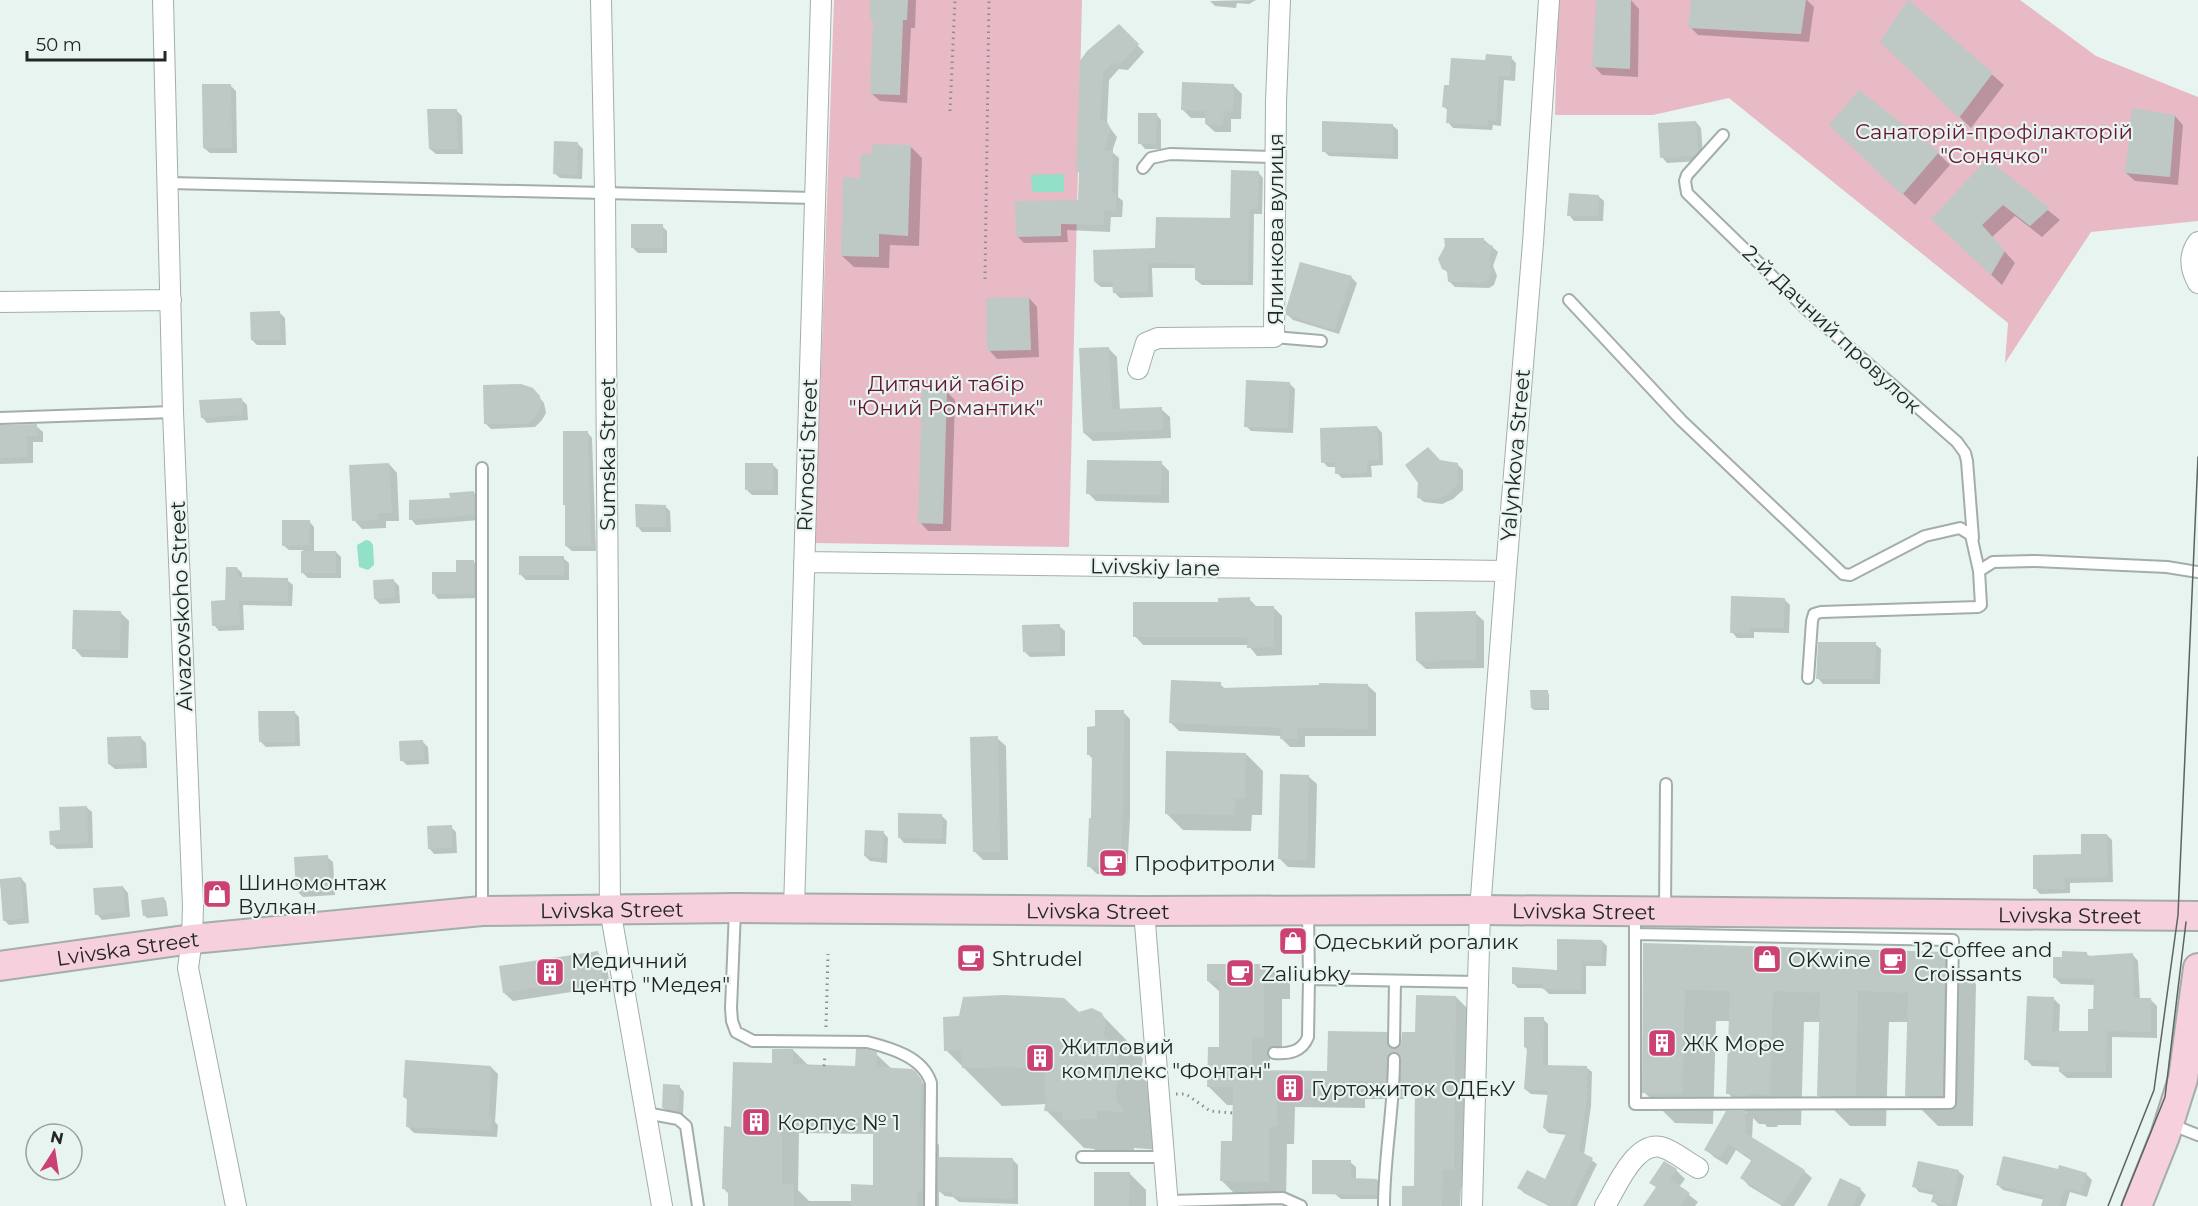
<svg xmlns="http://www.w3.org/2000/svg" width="2198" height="1206" font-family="Montserrat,sans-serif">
  <rect width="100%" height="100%" fill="#e8f4f0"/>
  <path fill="#e8bac6" d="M834,0H1082L1069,547L815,543Z
    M1558,0H2020L2096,56L2198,97V221L2091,232L2005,363L2008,323L1729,98L1653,115H1555Z"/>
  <path fill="#92e0c7" d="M1064,174V192H1032L1031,175Z
    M366,540L370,541L373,545L374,565L368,570L359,567L357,545Z"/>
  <path fill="#0003" fill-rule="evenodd" d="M872,0H916L915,28H911L907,103L880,101L871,93L874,21L872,18Z
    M1256,0L1249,4L1237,3L1236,8L1215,6L1210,1Z
    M1598,0H1631L1639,9L1638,77L1602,75L1594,66Z
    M1692,0H1807L1814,7L1809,42L1698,35L1690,27Z
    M1909,2L2004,85L1971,128L1893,53Z
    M1119,26L1144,52L1128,70L1119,69L1109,80L1107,124L1117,137L1112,152L1119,158L1118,197L1123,201L1122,217H1111L1110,232L1067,230L1068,242L1024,243L1017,236L1080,201L1081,175L1077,171L1082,61Z
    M1511,58L1516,63L1515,81L1504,80L1501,126L1493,125L1492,130L1453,128L1448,122L1449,111L1444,107L1450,87L1487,62Z
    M230,85L236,91L237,153H210L204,148Z
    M1233,85L1242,94L1241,119H1231V132H1215L1206,124V118H1191L1183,110Z
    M1859,92L1938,153L1950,165L1915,205L1842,136Z
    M456,110L462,116L463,154H436L430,149Z
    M1156,114L1161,120V149H1145L1140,143Z
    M2175,116L2183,125L2178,185L2135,181L2126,173Z
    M1696,122L1701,128L1703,157L1700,161L1667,163L1662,157Z
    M1392,125L1398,130V159L1329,156L1324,151Z
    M577,143L583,149L582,179L560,178L554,173Z
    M910,146L922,158L919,246L890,245L889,268L854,267L842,256L861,179L873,156Z
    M1987,161L2060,220L2042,237L2015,216L1992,237L2015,263L2002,285L1944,230Z
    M1258,172L1263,178L1262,214H1254L1253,285H1202L1196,280L1197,268H1152L1153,297L1120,298L1114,292V287H1101L1095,282L1157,250L1231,220Z
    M1598,196L1604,201L1603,221H1574L1569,215Z
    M662,226L667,231V253H638L632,247Z
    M1483,239L1498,252L1493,266L1497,276L1494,285L1489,288L1455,287L1450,282L1449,274L1443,268Z
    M1301,264L1352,278L1357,283L1339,334L1293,320L1288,315Z
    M1029,298L1037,307L1039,357L997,359L989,350Z
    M280,313L285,318L286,345H257L252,340Z
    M1109,349L1117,357L1120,411L1161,409L1170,417L1171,438L1093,441L1084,433Z
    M1289,383L1295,389L1293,433L1251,431L1246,426Z
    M532,389L544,403L546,413L542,420L535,427L491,429L486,424Z
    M947,392L955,400L951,531H928L920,522Z
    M241,399L247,405L248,420L207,423L202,417Z
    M36,426L43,432V442H33V463L0,464V427Z
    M1377,427L1382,433L1383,465L1371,466L1372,477L1342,478L1337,473L1336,467H1328L1323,462Z
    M587,432L592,438L596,551H572L566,546V507L564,504Z
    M1439,461L1457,464L1463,470V490L1453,499L1442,504L1424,502L1418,497Z
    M1161,463L1169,471V503L1096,501L1088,493Z
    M389,464L397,473L399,521H386V528L362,529L354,520Z
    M773,465L778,470V495H752L746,489Z
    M474,493L479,498V520L416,525L411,519L451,500Z
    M665,506L670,511L671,532H642L637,526Z
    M309,521L314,527V552H336L341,557V578H308L303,573V550H289L283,545Z
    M563,558L569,563V580H526L520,574Z
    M474,562L479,567V598L438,599L433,593Z
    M237,568L242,573V579L287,580L293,585L292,606L243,605L244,630L219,631L214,625L226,602Z
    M394,581L399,586L400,603L380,604L375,599Z
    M1249,599L1258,608H1274L1282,616V655L1257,656L1248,645H1143L1135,636Z
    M1784,599L1790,605L1789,633L1754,632V638H1737L1732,632Z
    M120,612L129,621L128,658L82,657L74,648Z
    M1475,613L1484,621V668L1426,669L1417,661Z
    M1059,626L1065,631V656L1030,657L1024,651Z
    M1875,644L1881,649L1880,684H1823L1818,678Z
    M1220,684L1226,690L1367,685L1376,693V736H1305V747H1290L1282,739V736L1179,731L1171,723Z
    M1547,692L1549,694V710H1534L1532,708Z
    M294,712L299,717L300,746L266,747L261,742Z
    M1123,712L1130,719V818L1127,874H1097L1089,866L1093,819V759L1089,755L1096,728Z
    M141,738L146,743L147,768L115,769L109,764Z
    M997,738L1006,746L1008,860H983L975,852Z
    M423,742L428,747L429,764L407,765L401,760Z
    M1246,754L1263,771L1262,815H1252L1251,831L1183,830L1166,813Z
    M1308,776L1317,784L1315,868L1288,867L1279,858Z
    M86,807L92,812L93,848L57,849L51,844Z
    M942,816L947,821L946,844L904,843L899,837Z
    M451,827L456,832L457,853L434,854L429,848Z
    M883,832L888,838L887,863L870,861L865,856Z
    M2107,835L2112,840L2113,882L2070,883V893L2040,894L2035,888Z
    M327,857L333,862L335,895L303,897L298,892Z
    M21,878L26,884L29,923L9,925L4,920L0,881Z
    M226,886L228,888V905L211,906L209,903Z
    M123,887L128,893L130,917L102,920L97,914Z
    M164,899L166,901L168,916L147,918L145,916Z
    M1602,941L1607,946L1606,966H1586V994H1549L1543,988H1518L1513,983L1558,971Z
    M1644,944L1945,953L1976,984L1973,1126H1938L1907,1095L1909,1022H1889L1886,1126H1850L1819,1095L1821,1022H1804L1801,1125H1778L1777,1127H1767L1765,1124H1759L1753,1118L1752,1139L1804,1171L1812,1178L1794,1206H1782L1749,1186L1742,1178L1752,1161L1736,1150L1727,1165L1714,1157L1706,1149L1727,1113H1747L1728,1093L1730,1021H1716L1713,1124L1675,1123L1644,1092Z
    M597,952L606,961L610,986L513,1001L504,993Z
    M2086,953L2090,957L2132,954L2138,961L2140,1000H2151L2157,1006V1038L2112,1037V1078H2067L2060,1072V1067L2032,1066L2026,1059L2054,999L2060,1005L2059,1033H2090L2094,1011L2095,985L2061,984L2055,978Z
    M1272,966L1290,984V999H1282V1055H1270V1072L1329,1073L1386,1033L1400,1047L1456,997L1474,1015L1472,1187H1461L1460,1206H1404L1415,1187L1416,1095L1404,1083V1099H1365V1108L1295,1107L1294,1144H1287L1286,1200L1240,1199L1222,1181L1234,1143V1105H1227L1208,1086L1220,1049L1221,993L1208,981Z
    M1099,1012L1137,1051L1143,1059L1140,1075L1155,1090L1161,1150L1134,1148V1156L1102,1157L1094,1149L1084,1148L1046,1110L1047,1104L1002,1106L946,1050L1079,1014Z
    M1543,1019L1548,1024V1067H1586L1592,1072L1591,1106L1584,1155L1597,1164L1577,1206H1549L1524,1193L1519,1188L1546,1181L1567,1135L1549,1133L1544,1128L1549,1095L1531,1094L1525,1089L1528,1050L1525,1047Z
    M793,1050L809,1066L856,1068L876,1054L892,1069L911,1070L938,1099L936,1142L939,1145V1159L1013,1160L1018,1165V1204L959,1202L953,1197L945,1196L939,1191V1206H729L730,1195L724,1189L732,1128L773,1065ZM799,1133L875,1134L874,1186L852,1201H809L798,1190Z
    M491,1067L498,1074L495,1122L498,1125L497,1137L414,1133L407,1126L409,1101L404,1097Z
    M679,1086L684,1092L683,1115L669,1113L664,1108Z
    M1350,1162L1356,1167V1180H1377L1382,1185V1199H1341L1335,1194Z
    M1664,1163L1676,1170L1685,1179L1679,1187L1698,1202L1695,1206H1645L1657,1188L1651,1182Z
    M2059,1170L2086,1174L2092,1180L2087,1197L2070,1192L2066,1206H2043L2045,1200L2003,1190L1998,1185Z
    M1958,1171L1964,1176L1957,1206H1938L1933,1201L1934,1195L1919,1192L1914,1186Z
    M1129,1173L1146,1190V1206H1095Z
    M1860,1189L1866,1195L1860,1206H1829Z"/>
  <path fill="#bec9c5" d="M870,0H908L907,20H903L900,95L870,94L873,19H870Z
    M1596,0H1631L1630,69L1592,67Z
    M1691,0H1806L1801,34L1688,28Z
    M1909,0L1993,73L1959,118L1880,42L1901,9Z
    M1119,24L1139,44L1120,64L1112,63L1103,72L1100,119L1107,122L1111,129L1104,150H1113L1112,192L1116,193V211L1104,210V225L1061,224V236L1016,237L1015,201L1078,200L1079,172H1076L1080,61L1087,51Z
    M1486,54L1512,56L1510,76H1499L1496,121L1488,120V126L1446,123L1447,108L1442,107L1444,85H1449L1451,58L1485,60Z
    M1182,82L1234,84L1233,112L1224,111L1223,125L1205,124V111L1181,110Z
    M202,84H231L232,148H203Z
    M1859,90L1939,152L1902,195L1829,125Z
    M2132,108L2175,115L2170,177L2125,173Z
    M427,109H457L458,149H429Z
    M1138,113H1157L1156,144H1138Z
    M1322,121L1393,124V154L1322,152Z
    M1696,121L1698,152L1694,156L1660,158L1658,123Z
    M554,141L578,142L577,175L553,174Z
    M872,144L911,145L908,236L879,234V257L841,256L843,177L860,178L861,154H872Z
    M1987,159L2050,208L2030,226L2003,205L1982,225L2005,251L1991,275L1931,219Z
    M1231,170L1259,171L1258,209H1249L1248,281L1195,280V264L1148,263V292L1113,293L1112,282H1094L1093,250L1155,248L1156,217L1230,218Z
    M1569,193L1599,195L1598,216H1567Z
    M631,224H663V248H631Z
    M1444,238H1484V243L1493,246L1489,260L1492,269L1489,280L1477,284L1474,282H1448L1447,271L1442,269L1438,259L1445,246Z
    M1300,262L1352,276L1334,330L1286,315V309Z
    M1029,297L1031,350L987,351L986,298Z
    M280,311L281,340H251L250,312Z
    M1109,347L1112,409L1162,407L1163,430L1083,433L1079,348Z
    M1246,380L1290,382L1288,428L1244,427Z
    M521,384L533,388L540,396L541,406L537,415L530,422L523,424H484L483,385Z
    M922,390L947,391L943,524L918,523Z
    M242,398L243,415L201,418L199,400Z
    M37,424V436H27V457L0,458V425Z
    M1377,426L1379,460L1367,461V473L1335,474V462L1321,463L1320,428Z
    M563,431H588L591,546H565V505H563Z
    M1428,447L1440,460L1458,463V484L1448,494L1436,500L1417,498L1418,483L1405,465Z
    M1087,460L1162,461L1161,495L1086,494Z
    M389,463L392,513H378V520L352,521L349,465Z
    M745,463H773V490H745Z
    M474,491V515L409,520V500L450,498L449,493Z
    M635,504L666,505V527H636Z
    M282,520H310L309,545L282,546Z
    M301,551H336V573H301Z
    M519,556H564V575H519Z
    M456,560H474V594H432V572H456Z
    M226,567H237L238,577L288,578V601H239L240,625L212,626L211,601L225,600Z
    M394,579L395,598L374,599L373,580Z
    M1731,596L1785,598L1784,628H1749V633H1730Z
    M1250,597V606H1274V647L1247,648V637H1133V602H1218V598Z
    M73,610L121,611L120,650L72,649Z
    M1476,611V660L1416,661L1415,612Z
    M1060,624V652H1023L1022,625Z
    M1818,642H1876L1875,679H1816Z
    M1171,680L1221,682V688L1319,685V683L1368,684V729L1297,728L1298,739H1280L1281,728L1169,723Z
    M1530,690H1548V708H1531Z
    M1095,710H1124L1123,810L1120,868L1087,867L1089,818H1091L1092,755H1087V727L1095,726Z
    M258,711H295V742H259Z
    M141,736L142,763L108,764L107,737Z
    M998,736L1000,852H973L970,737Z
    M423,740L424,760L400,761L399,741Z
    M1166,751L1246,753L1245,799H1235V815L1165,814Z
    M1280,774L1309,775L1307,860L1278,859Z
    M87,806L88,843L50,845L49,831L60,830L59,807Z
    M898,813L942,814V839L898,838Z
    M452,825V848L428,849L427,826Z
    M865,830L884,831L882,858L864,856Z
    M2081,834H2107L2108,877L2065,878V889H2033V855L2081,854Z
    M328,855L330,890L296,892L294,857Z
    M21,877L24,918L3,921L0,879Z
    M206,885H226V904H207Z
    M123,886L125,912L95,915L93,888Z
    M164,897L166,914L143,916L141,900Z
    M1557,939L1602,940V962L1582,961L1581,990L1542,989L1543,984H1512V967L1557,970Z
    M1643,943L1945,952L1943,1096H1905L1908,993L1858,991L1856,1096H1817L1820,993L1773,991L1770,1095L1746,1094V1096H1734L1736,1094H1726L1730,991L1685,990L1682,1094L1642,1093Z
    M598,951L602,978L503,993L499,966Z
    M2062,951L2087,952V956L2133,953L2134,998H2151V1032L2107,1031L2106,1072H2059V1061L2024,1060L2027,996L2054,997L2052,1031H2088V1009H2093L2094,979L2053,978V957H2062Z
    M1207,964H1273V982H1264V1038L1252,1037V1070L1327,1071L1328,1031L1387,1032L1388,1046L1393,1049H1397L1401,1043L1402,1032H1415L1416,995L1456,996L1454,1170L1443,1169L1442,1206H1402V1186H1414L1415,1082H1401V1059L1400,1055L1395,1052L1387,1056L1386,1081H1347V1090L1277,1089V1127H1269V1182L1220,1181L1221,1141H1232L1233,1087H1207L1208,1047H1219V981H1207Z
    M1004,995L1064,998L1079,1012L1092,1008L1102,1013L1106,1024L1103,1035L1118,1051L1116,1100L1125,1113L1097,1110V1119L1063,1120L1062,1112L1044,1111L1046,1099L1045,1098V1066H1027L1020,1069L1012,1067L962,1068L961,1050L944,1051L943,1017L959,1016L963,997Z
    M1524,1017H1544L1543,1065L1587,1066V1100L1579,1151L1593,1158L1570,1206H1552L1517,1188L1527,1170L1545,1179L1567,1132L1543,1128L1548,1091L1524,1089L1527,1048L1524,1047Z
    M772,1049H793V1064L855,1066L856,1049H866L877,1052L876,1067L912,1069L916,1072L922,1080L920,1127H923V1191H917V1206H851V1184L873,1185V1118L782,1117V1184H794V1206H728V1189H722L724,1126L731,1127L733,1062L772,1063Z
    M405,1060L491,1066L489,1117H492L491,1131L406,1127L407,1098L403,1097Z
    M663,1084L680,1085L678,1111L662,1108Z
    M1726,1111H1746L1745,1133L1805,1170L1783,1205L1740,1178L1752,1159L1728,1144L1719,1158L1704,1150Z
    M2003,1156L2058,1169L2059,1165L2087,1173L2081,1193L2065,1188L2059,1206H2041L2044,1196L1996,1185Z
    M938,1157L1013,1158V1199L952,1197V1192H938Z
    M1312,1160H1351V1178L1377,1179V1195L1312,1194Z
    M1664,1161L1677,1169L1670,1179L1690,1193L1681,1206H1643L1656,1187L1649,1183Z
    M1918,1161L1959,1170L1951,1206L1931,1202L1934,1192L1912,1187Z
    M1094,1172H1130L1129,1206H1094Z
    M1840,1178L1861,1188L1853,1206H1827Z"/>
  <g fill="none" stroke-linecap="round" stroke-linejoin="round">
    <g stroke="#a3aeaa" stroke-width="14">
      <path id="service" d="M1723,135L1687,175L1685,181L1687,193L1806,309L1957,442L1965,453L1967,461L1973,538
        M1143,168L1151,158L1170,154L1276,157
        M169,183L815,198
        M1569,300L1681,420L1843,574L1850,575L1925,536L1960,528L1971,535L1979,571L1981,605L1978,607L1821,612L1814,614L1812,621L1808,678
        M1274,337L1321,341
        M0,418L173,412
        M1979,571L1993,562L2036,561L2167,567L2198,572
        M735,910L731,1008L732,1021L736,1032L753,1041L867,1042C891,1048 923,1057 931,1083L930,1206
        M1665,910L1666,784
        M482,911V468
        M1635,934L1953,940L1950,1103L1635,1104V913
        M1309,979L1477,982
        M1394,1042L1395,981
        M1274,1053C1289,1054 1302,1052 1308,1037L1309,979L1308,911
        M646,1113L678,1119L686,1126L698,1206
        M2170,1124L2198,1135
        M1082,1157H1164
        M1168,1201L1283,1198L1301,1206
        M1384,1206C1384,1157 1394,1108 1394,1059"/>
    </g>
    <g stroke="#a3aeaa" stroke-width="22">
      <path id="minor" d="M163,0L173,412L193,906L192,939L188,968L236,1206
        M601,0L605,192L610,909L662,1206
        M2198,242C2188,256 2190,269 2198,283
        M0,302L171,300
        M1138,369L1146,343L1158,338L1274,337L1276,102L1280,0
        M804,562L1506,571
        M794,909L821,0
        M1144,911L1168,1206
        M1472,1206L1480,910L1506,571L1533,243L1549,0
        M1605,1206C1616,1188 1635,1141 1661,1147C1673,1150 1687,1162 1698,1168"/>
    </g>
    <g stroke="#a3aeaa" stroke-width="32">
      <g id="secondary">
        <path id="s1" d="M0,966L192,939L482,911L735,908L1144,911L1480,910L2198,916"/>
        <path d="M2137,1206L2165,1136L2183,1079L2198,968"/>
      </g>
    </g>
    <path stroke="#878f8d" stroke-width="3" stroke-dasharray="1.5 4.5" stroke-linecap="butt" d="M950,111L955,0
      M985,279L989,0
      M826,1027L828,954
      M824,1066L825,1055
      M1176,1094H1186L1210,1111L1232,1113"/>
    <use href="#service" stroke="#fff" stroke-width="10"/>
    <use href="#minor" stroke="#fff" stroke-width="20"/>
    <use href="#secondary" stroke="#f6d0dc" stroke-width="28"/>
    <path stroke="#5c6361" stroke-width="1.5" d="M2108,1206L2154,1090L2178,915L2198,457
      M2121,1206L2165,1097L2186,922"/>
  </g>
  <defs>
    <g id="cafe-square" transform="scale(1.5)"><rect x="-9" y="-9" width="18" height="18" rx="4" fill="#cc4174" stroke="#e8f4f0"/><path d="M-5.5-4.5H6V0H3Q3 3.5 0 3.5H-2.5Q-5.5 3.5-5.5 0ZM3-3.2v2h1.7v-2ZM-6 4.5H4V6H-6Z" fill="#fff"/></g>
    <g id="shop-square" transform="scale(1.5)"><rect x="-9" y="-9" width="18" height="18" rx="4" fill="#cc4174" stroke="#e8f4f0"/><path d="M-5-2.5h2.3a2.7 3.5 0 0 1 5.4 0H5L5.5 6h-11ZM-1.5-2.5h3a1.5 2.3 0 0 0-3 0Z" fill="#fff"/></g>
    <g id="building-square" transform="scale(1.5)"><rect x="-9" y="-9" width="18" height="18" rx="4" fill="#cc4174" stroke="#e8f4f0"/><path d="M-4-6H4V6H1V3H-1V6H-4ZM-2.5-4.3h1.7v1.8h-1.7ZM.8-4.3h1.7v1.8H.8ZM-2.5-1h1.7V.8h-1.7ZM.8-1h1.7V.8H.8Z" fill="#fff"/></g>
  </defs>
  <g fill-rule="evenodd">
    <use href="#cafe-square" x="1113" y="863"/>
    <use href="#shop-square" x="217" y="894"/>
    <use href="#shop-square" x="1293" y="941"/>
    <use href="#cafe-square" x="971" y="958"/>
    <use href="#shop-square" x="1767" y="959"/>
    <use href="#cafe-square" x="1893" y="961"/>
    <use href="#building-square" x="550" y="972"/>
    <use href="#cafe-square" x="1240" y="973"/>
    <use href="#building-square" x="1662" y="1043"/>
    <use href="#building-square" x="1040" y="1058"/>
    <use href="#building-square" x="1290" y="1088"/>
    <use href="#building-square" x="756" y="1122"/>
  </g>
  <g text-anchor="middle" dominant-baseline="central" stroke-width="4.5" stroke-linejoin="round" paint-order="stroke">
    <g font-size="21" fill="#651534" stroke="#e8f4f0">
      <text x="1994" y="131">Санаторій-профілакторій<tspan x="1994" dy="24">"Сонячко"</tspan></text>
      <text x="946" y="383">Дитячий табір<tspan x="946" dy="24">"Юний Романтик"</tspan></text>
    </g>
    <g font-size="21" fill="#222625" stroke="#e8f4f0">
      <text transform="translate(1275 229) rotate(-90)">Ялинкова вулиця</text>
      <text transform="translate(1832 329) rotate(43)">2-й Дачний провулок</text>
      <text transform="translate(607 454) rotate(-90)">Sumska Street</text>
      <text transform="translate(807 455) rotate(-88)">Rivnosti Street</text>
      <text transform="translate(1515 455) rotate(-85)">Yalynkova Street</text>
      <text transform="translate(1155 567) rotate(1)">Lvivskiy lane</text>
      <text transform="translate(181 606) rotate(-92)">Aivazovskoho Street</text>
      <text stroke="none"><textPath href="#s1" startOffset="615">Lvivska Street</textPath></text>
      <text stroke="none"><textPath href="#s1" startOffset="1101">Lvivska Street</textPath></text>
      <text stroke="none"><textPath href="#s1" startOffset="1587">Lvivska Street</textPath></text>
      <text stroke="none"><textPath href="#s1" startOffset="2073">Lvivska Street</textPath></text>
      <text stroke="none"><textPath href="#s1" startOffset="129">Lvivska Street</textPath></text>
    </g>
    <g font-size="21" fill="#222625" stroke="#e8f4f0" text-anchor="start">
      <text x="1134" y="863">Профитроли</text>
      <text x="238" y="882">Шиномонтаж<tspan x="238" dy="24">Вулкан</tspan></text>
      <text x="1314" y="941">Одеський рогалик</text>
      <text x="1914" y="949">12 Coffee and<tspan x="1914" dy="24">Croissants</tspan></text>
      <text x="992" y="958">Shtrudel</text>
      <text x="1788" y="959">OKwine</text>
      <text x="571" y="960">Медичний<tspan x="571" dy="24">центр "Медея"</tspan></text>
      <text x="1261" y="973">Zaliubky</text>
      <text x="1683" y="1043">ЖК Море</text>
      <text x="1061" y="1046">Житловий<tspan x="1061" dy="24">комплекс "Фонтан"</tspan></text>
      <text x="1311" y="1088">Гуртожиток ОДЕкУ</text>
      <text x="777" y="1122">Корпус № 1</text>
    </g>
  </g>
  <g transform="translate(54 1152) rotate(12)"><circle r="28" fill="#e8f4f0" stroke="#99a29f" stroke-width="1.5"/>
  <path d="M0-4.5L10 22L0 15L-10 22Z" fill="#cc4174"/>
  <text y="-9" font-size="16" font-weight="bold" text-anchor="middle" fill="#222625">N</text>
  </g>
  <path d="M27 51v9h138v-9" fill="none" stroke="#222625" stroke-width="3"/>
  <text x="36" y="51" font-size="18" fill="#222625" stroke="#e8f4f0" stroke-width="4.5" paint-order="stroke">50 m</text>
</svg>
